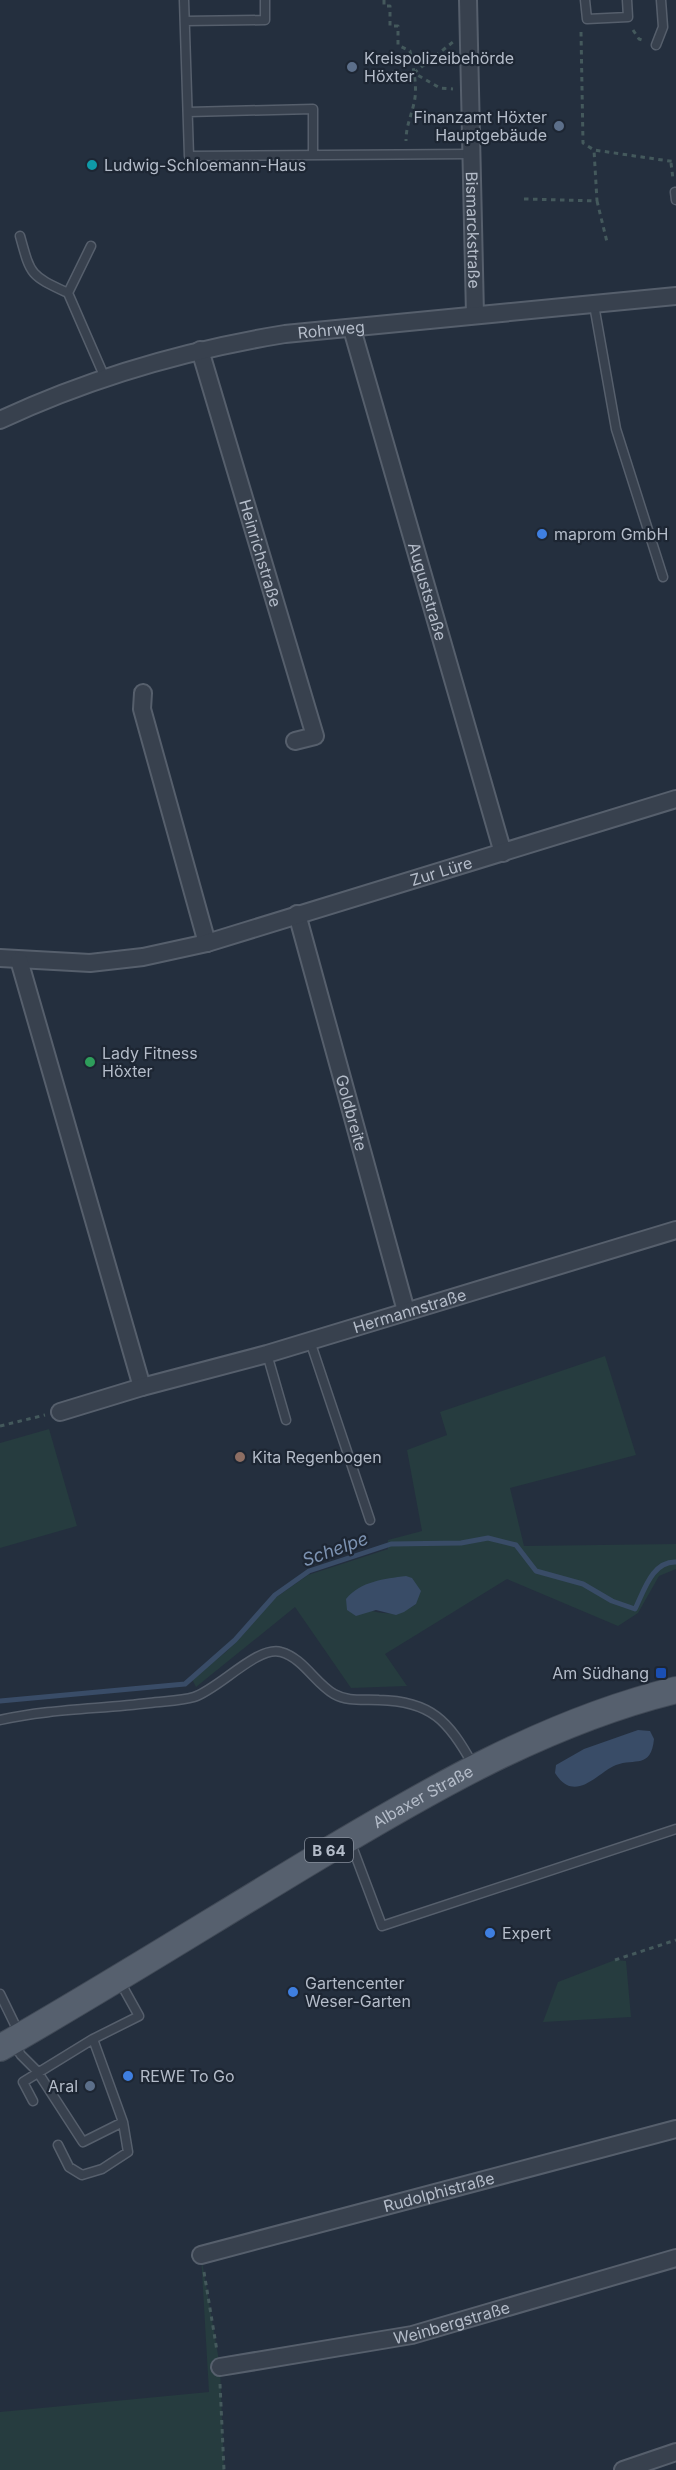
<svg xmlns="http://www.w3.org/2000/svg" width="676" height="2470" font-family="Inter,sans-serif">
  <rect width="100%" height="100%" fill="#242f3e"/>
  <path fill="#263c3f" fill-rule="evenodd" d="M605,1356L636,1455L510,1488L524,1546L676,1544V1569L659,1576L638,1613L618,1626L507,1579L385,1654L407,1686L351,1688L295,1607L196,1687L192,1679L227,1651L275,1598L308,1575L388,1549V1540L422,1531L407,1450L447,1435L440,1412ZM346,1599L416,1604C393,1621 368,1612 346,1599Z
    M49,1429L77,1526L0,1548V1443Z
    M615,1960L626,1961L631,2017L543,2022L558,1982Z
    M201,2255L220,2367L224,2470H0V2412L209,2392Z"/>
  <path fill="#394c67" d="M406,1576L412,1578L421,1591L416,1604L404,1612L396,1615L376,1610L356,1616L347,1610L346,1599C361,1581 384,1579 406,1576Z
    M638,1730L650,1731L654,1739C651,1769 635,1758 616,1765C598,1772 575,1805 555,1773L556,1765L584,1749Z"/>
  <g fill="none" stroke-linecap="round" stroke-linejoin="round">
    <path stroke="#394c67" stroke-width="5" d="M0,1701L185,1684L235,1640L275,1595L309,1571L391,1544L461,1543L488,1538L516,1545L536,1571L583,1584L612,1601L635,1609C644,1591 652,1561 676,1562"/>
    <g stroke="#565f6c" stroke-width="11">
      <path id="lane" d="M184,0L189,156L471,154
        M585,0L587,19L628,17L627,0
        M185,21L265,20V0
        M656,45L663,27L661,0
        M188,112L313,109V155
        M675,192L676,200
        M20,236C31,276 30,275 68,293
        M91,246L68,293L105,378
        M594,305L616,429L663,577
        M310,1341L370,1520
        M267,1354L286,1420
        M0,1720C48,1709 100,1709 149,1703C164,1701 181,1701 194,1697C219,1689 258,1645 281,1652C303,1658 315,1683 334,1694C348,1702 364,1699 379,1700C431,1701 449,1721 473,1765
        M350,1841L382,1926L676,1829
        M0,1994L19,2033
        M13,2043L21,2055L37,2071L83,2142L123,2122L93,2039
        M33,2101L23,2082L93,2039L139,2016L119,1980
        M58,2145L69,2167L82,2175L102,2169L128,2152L123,2122"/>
    </g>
    <g stroke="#565f6c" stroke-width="20">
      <g id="street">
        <path id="s1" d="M468,0L475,315"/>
        <path id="s2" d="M352,329L503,853"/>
        <path id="s3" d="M200,350L315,736L295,741"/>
        <path id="s4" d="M0,420C90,378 187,350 285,334L676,296"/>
        <path d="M143,693L142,709L207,943"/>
        <path id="s5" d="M297,914L406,1311"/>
        <path id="s6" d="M0,958L90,963L143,957L207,943L676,799"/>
        <path d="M19,960L142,1387"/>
        <path id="s7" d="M60,1412L142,1387L267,1354L676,1230"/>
        <path id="s8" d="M201,2255L676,2129"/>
        <path id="s9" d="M220,2367L412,2335L676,2258"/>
        <path d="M623,2470L676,2452"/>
      </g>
    </g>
    <g stroke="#414a57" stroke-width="28">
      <g id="primary">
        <path id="s10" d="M0,2048C105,1988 208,1923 311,1861C426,1792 545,1722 676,1690"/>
      </g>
    </g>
    <path stroke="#44595c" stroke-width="3" stroke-dasharray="4.5 4.5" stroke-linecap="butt" d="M384,0V6H390V26H398V45L410,51C413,67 418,87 414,103C411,117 406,126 406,141
      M633,30L639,39L645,41
      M581,32L583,143L594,150L676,162
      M392,72L414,73L440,88L453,89
      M414,73L453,42
      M671,163L673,179
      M524,199L597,201L594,150
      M597,201L607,242
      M0,1426L45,1415
      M615,1960L676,1940
      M204,2272L217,2351
      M220,2384L224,2470"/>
    <use href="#lane" stroke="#38414e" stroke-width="8"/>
    <use href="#street" stroke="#38414e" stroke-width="16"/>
    <use href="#primary" stroke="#56606e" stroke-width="26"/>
  </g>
  <g fill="#5c6f8a" stroke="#1d2633" stroke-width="2">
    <circle cx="352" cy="67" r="6"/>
    <circle cx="559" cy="126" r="6"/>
    <circle cx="90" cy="2086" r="6"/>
  </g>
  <circle fill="#0f9aa8" stroke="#1d2633" stroke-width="2" cx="92" cy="165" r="6"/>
  <g fill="#3f7fe0" stroke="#1d2633" stroke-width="2">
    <circle cx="542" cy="534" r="6"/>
    <circle cx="490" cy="1933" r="6"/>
    <circle cx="293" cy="1992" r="6"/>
    <circle cx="128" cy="2076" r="6"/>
  </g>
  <circle fill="#2e9e5b" stroke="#1d2633" stroke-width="2" cx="90" cy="1062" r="6"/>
  <circle fill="#8d6e63" stroke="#1d2633" stroke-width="2" cx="240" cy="1457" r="6"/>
  <rect fill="#1a4fb4" stroke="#1d2633" stroke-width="2" x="655" y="1667" width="12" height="12" rx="3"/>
  <g text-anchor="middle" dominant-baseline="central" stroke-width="4.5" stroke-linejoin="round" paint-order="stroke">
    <rect fill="#1d2633" stroke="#878f9c" stroke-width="1.5" x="305" y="1838" width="48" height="24" rx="4.5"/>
    <g font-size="15" font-weight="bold" fill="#b4bcc9">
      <text x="329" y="1850">B 64</text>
    </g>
    <g font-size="16" fill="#b4bcc9" stroke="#1d2633" text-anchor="start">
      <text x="364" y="58">Kreispolizeibehörde<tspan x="364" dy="18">Höxter</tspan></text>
      <text x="547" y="117" text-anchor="end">Finanzamt Höxter<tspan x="547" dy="18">Hauptgebäude</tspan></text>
      <text x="104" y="165">Ludwig-Schloemann-Haus</text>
      <text x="554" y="534">maprom GmbH</text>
      <text x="102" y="1053">Lady Fitness<tspan x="102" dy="18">Höxter</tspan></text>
      <text x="252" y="1457">Kita Regenbogen</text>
      <text x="649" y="1673" text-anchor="end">Am Südhang</text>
      <text x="502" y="1933">Expert</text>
      <text x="305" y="1983">Gartencenter<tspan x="305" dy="18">Weser-Garten</tspan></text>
      <text x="140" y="2076">REWE To Go</text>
      <text x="78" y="2086" text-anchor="end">Aral</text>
    </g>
    <g font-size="16" fill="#b4bcc9" stroke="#1d2633">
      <text stroke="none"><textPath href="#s1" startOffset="230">Bismarckstraße</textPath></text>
      <text stroke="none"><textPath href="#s4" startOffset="345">Rohrweg</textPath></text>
      <text stroke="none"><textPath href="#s3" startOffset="212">Heinrichstraße</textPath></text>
      <text stroke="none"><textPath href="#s2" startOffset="273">Auguststraße</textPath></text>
      <text stroke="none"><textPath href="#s6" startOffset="454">Zur Lüre</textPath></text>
      <text stroke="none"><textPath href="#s5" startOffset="206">Goldbreite</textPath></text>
      <text stroke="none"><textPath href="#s7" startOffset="364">Hermannstraße</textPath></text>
      <text stroke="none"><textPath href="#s10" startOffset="492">Albaxer Straße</textPath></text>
      <text stroke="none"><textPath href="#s8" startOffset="246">Rudolphistraße</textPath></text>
      <text stroke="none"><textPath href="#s9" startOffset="236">Weinbergstraße</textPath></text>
    </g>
    <g font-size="18" font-style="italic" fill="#7c92b1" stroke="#1d2633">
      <text transform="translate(335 1549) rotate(-20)">Schelpe</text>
    </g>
  </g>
</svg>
